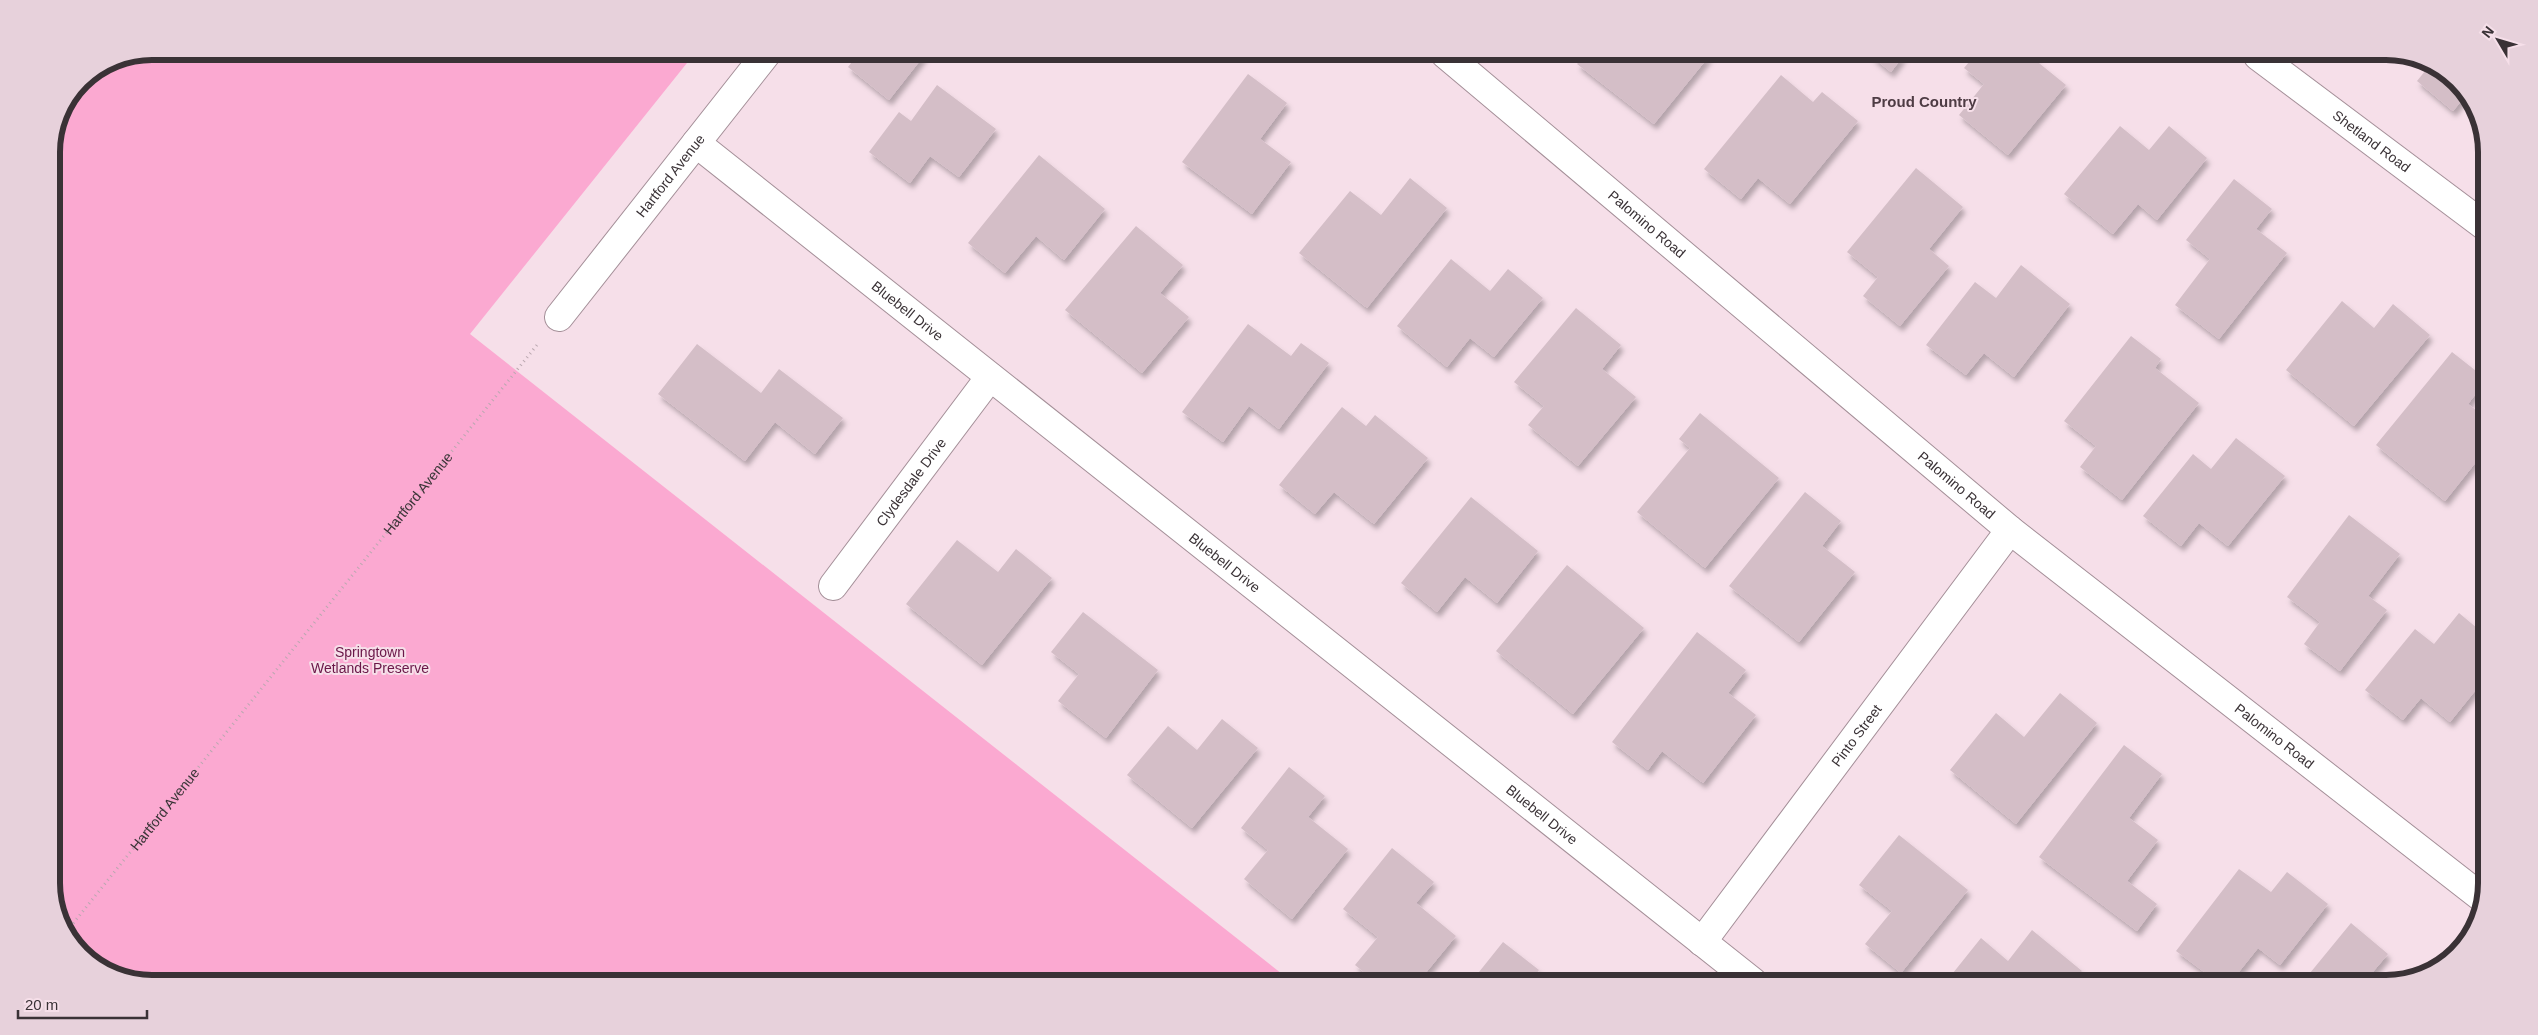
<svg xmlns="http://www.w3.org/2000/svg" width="2538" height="1035" font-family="Arial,sans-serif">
  <defs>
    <filter id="shadow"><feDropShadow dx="3" dy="5.5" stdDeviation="2.5" flood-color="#0004"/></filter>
  </defs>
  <rect width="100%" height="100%" fill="#f6dfe9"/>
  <path fill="#fba9d1" d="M152,51L695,53L470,334L1291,981L119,978L72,944L51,890V145L59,113L81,80L113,59Z"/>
  <path fill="#d4bec7" filter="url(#shadow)" d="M859,53H926L889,100L848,67Z
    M1585,55H1710L1654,124L1577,64Z
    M1870,55H1904L1891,72Z
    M1974,56H2037L2034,59L2066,85L2008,155L1959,115L1984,84L1964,68Z
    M2430,65L2466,90L2467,94L2453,111L2417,81Z
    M1248,74L1287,103L1260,139L1291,162L1252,214L1182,162Z
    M1781,75L1813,102L1822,92L1858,121L1790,204L1758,178L1741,199L1704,169Z
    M937,85L996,129L959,177L930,156L910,183L869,152L899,112L911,121Z
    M2120,126L2149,150L2169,126L2207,158L2157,220L2138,204L2113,234L2064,194Z
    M1039,155L1105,209L1064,260L1036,236L1005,273L968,243Z
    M1916,168L1963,207L1929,249L1949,266L1900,326L1863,296L1878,277L1847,252Z
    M1410,178L1447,208L1367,308L1299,253L1350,191L1381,215Z
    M2234,179L2272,209L2256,229L2287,253L2219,339L2175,305L2210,259L2186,240Z
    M1136,226L1183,265L1160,293L1189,317L1142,373L1065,310Z
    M1451,259L1490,291L1508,269L1543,298L1494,357L1470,338L1447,367L1397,326Z
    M2021,265L2070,304L2014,377L1984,353L1966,375L1926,345L1975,282L1996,298Z
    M2342,301L2374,328L2393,304L2430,335L2354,426L2286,370Z
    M1576,308L1621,345L1602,369L1636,397L1578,466L1528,425L1544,406L1514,382Z
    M1248,324L1291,356L1301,343L1329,363L1279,429L1249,406L1223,442L1182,412Z
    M2131,336L2161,359L2155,368L2199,403L2122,500L2080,467L2096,446L2064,421Z
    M697,344L761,393L779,369L843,418L815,454L775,422L745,461L658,394Z
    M2452,352L2485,378V382L2468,404L2485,417L2484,452L2445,501L2376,445Z
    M1342,407L1366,426L1375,415L1428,458L1374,524L1334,492L1315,514L1279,485Z
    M1700,413L1779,478L1705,568L1637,512L1690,448L1679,439Z
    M2236,438L2285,476L2228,546L2199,523L2181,546L2143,516L2193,454L2211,469Z
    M1805,492L1841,521L1822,546L1855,572L1799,642L1729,586Z
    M1471,497L1538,551L1497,603L1465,577L1437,612L1401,583Z
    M2349,515L2400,554L2368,596L2387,610L2340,671L2304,644L2320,622L2287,597Z
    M957,540L998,572L1016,549L1052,578L982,665L906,604Z
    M1567,565L1644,628L1573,714L1496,651Z
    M1083,612L1158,670L1106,738L1058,701L1079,674L1051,652Z
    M2459,613L2483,633V681L2450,722L2421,698L2403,720L2365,690L2415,629L2434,644Z
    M1697,632L1746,670L1728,693L1756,715L1703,783L1662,751L1648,770L1612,742Z
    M2060,693L2097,723L2016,824L1950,770L1996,713L2024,737Z
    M1222,719L1258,748L1192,828L1127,775L1168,726L1197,750Z
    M2124,745L2162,774L2129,818L2158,840L2127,881L2157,904L2137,931L2039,857Z
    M1289,767L1325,796L1308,817L1348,849L1292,919L1244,879L1268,850L1241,828Z
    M1899,835L1968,890L1901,973L1865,944L1892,911L1859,885Z
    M1392,848L1434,882L1416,903L1456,936L1419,981H1375L1355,965L1378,937L1343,909Z
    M2239,869L2271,892L2287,872L2328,904L2280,965L2258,948L2230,983H2219L2176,951Z
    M2351,923L2388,954L2372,973L2385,984H2301Z
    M2032,930L2082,971L2072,983H1945L1981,938L2008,961Z
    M1503,942L1539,970L1530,982H1471Z"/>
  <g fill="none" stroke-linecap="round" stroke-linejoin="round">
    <g stroke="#a48f98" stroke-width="30">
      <g id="minor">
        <path id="s2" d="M1445,54L2010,530L2481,897"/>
        <path id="s3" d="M2258,56L2486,227"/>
        <path id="s4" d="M696,143L1753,982"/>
        <path id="s5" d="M559,317L767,53"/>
        <path id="s6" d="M833,586L990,377"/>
        <path id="s7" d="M1702,942L2010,530"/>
      </g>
    </g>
    <path stroke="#baa8b0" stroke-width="3" stroke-dasharray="1 4" stroke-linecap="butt" id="s1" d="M67,931L537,345"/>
    <use href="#minor" stroke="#fff" stroke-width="28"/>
  </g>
  <g text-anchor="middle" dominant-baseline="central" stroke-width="4" stroke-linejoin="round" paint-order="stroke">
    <g font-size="14" fill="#3a3236" stroke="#f6dfe9">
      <text stroke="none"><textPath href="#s3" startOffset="142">Shetland Road</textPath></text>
      <text stroke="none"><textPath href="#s5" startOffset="180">Hartford Avenue</textPath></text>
      <text stroke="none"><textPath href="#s2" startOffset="264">Palomino Road</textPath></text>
      <text stroke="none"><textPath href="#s4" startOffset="270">Bluebell Drive</textPath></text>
      <text stroke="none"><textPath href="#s6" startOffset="130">Clydesdale Drive</textPath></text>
      <text stroke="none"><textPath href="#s2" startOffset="669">Palomino Road</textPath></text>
      <text stroke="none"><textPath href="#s1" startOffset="561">Hartford Avenue</textPath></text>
      <text stroke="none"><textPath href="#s4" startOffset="675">Bluebell Drive</textPath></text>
      <text stroke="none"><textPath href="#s2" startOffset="1074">Palomino Road</textPath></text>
      <text stroke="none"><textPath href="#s7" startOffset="258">Pinto Street</textPath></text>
      <text stroke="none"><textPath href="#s1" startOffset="156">Hartford Avenue</textPath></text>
      <text stroke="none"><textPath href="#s4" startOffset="1080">Bluebell Drive</textPath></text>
    </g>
    <g font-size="14" fill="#6a1748" stroke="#f6dfe9">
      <text x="370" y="652">Springtown<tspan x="370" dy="16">Wetlands Preserve</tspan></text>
    </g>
    <g font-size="15" font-weight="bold" fill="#4e3c44" stroke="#f6dfe9">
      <text x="1924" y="101">Proud Country</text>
    </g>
  </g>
  <path d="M0 0H2538V1035H0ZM152 60H2386A92 92 0 0 1 2478 152V883A92 92 0 0 1 2386 975H152A92 92 0 0 1 60 883V152A92 92 0 0 1 152 60Z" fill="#e7d1db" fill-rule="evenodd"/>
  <path fill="none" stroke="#3a3236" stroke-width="6" d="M152 60H2386A92 92 0 0 1 2478 152V883A92 92 0 0 1 2386 975H152A92 92 0 0 1 60 883V152A92 92 0 0 1 152 60Z"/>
  <g transform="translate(2498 40) rotate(308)" stroke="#f6dfe9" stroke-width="4" paint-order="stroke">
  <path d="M0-4L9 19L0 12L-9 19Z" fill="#3a3236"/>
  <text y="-8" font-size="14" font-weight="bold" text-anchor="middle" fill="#3a3236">N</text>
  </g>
  <path d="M18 1010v8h129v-8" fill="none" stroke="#3a3236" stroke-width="2.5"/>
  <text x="25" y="1010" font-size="15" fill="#3a3236" stroke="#f6dfe9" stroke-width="4" paint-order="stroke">20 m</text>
</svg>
